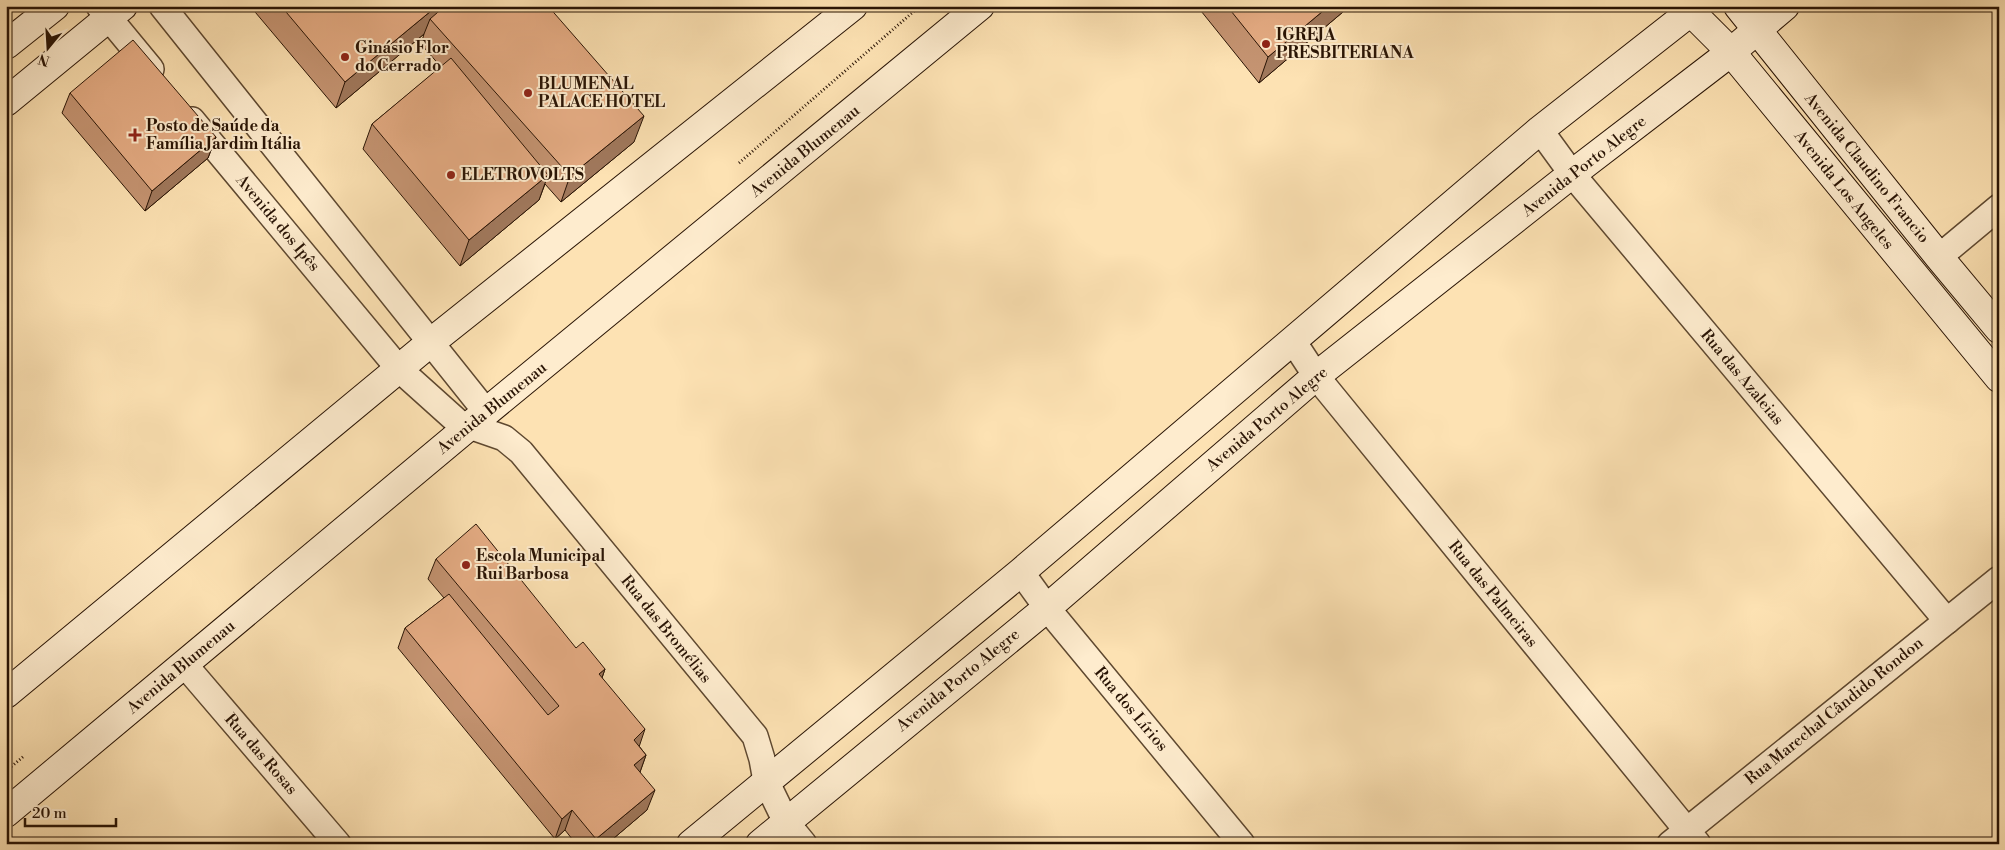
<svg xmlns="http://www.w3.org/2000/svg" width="2005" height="850" viewBox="0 0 2005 850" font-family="'Libre Bodoni',serif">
  <rect width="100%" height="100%" fill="#fde2b3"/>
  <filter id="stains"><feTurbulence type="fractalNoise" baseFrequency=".004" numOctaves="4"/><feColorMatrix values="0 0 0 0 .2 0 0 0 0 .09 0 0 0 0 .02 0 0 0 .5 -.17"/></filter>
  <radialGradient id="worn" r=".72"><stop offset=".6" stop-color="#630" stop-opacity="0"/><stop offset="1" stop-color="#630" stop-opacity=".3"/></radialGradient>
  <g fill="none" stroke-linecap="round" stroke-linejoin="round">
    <defs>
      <g id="street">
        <polyline points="99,6 151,69"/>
        <polyline points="162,6 487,413"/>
        <polyline points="192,120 399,369 458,422 504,438 521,452 755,736 762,759 766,781 786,822 804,844"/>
        <polyline points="1540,130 1572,174 1947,621"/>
        <polyline points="1939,257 1999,207"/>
        <polyline points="1293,341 1316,376 1698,844"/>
        <polyline points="1021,572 1047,608 1242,844"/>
        <polyline points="184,664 338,844"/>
        <polyline points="1670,844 1999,579"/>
      </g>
      <g id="secondary">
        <polyline points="1685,6 1731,52 1999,378"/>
        <polyline points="1738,6 1939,257 1999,329"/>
        <polyline points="6,45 55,6"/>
        <polyline points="6,102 123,6"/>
        <polyline points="6,694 430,343 853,6"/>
        <polyline points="6,813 468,427 980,6"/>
        <polyline points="691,844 1021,572 1540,130 1698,6"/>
        <polyline points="760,844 1047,608 1316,376 1572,174 1731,52 1785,6"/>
      </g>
    </defs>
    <use href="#street" stroke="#5e4830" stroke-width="28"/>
    <use href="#secondary" stroke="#291405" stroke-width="30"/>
    <g stroke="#291405" stroke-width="3" stroke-dasharray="1 2.5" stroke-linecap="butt">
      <polyline points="739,163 920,6"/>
      <polyline points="6,771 24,756"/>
    </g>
    <use href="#street" stroke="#feecce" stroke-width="25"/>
    <use href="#secondary" stroke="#feecce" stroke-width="28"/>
  </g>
  <g fill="#c59472" stroke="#291405">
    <polygon points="250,6 548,6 634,142 561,202 545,184 539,200 460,266 363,149 372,124 441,67 421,44 424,34 336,108"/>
    <polygon points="1197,6 1350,6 1259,83"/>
    <polygon points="70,93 216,137 208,158 145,211 62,113"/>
    <polygon points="436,559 576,648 605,669 602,678 639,746 646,755 640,772 647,810 607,844 576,844 565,830 555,839 398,648 405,628 444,598 428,579"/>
  </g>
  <g fill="#a0785c" stroke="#291405">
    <polygon points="437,6 458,6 430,19 424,34 336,108 345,82"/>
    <polygon points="1329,6 1350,6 1259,83 1268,57"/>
    <polygon points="644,116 634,142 561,202 570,176"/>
    <polygon points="216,137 208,158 145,211 152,191"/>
    <polygon points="548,175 539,200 460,266 469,240"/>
    <polygon points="605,669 598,689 599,674"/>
    <polygon points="645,729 638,750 634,740"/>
    <polygon points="646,755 639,775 634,765"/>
    <polygon points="655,790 647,810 607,844 595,844 596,839"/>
    <polygon points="572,810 565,830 555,839 562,819"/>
  </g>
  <g fill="#e5ac84" stroke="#291405">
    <polygon points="281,6 437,6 345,82"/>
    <polygon points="445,6 548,6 644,116 570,176 430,19"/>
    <polygon points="1227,6 1329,6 1268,57"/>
    <polygon points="133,40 216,137 152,191 70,93"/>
    <polygon points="451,58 548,175 469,240 372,124"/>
    <polygon points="476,524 576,648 583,642 605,669 599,674 645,729 634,740 646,755 634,765 655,790 596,839 572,810 562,819 405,628 449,594 548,715 559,706 436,559"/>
  </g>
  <g fill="#8f2418" stroke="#feecce" stroke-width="2">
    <circle cx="1266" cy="44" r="5"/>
    <circle cx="345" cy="57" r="5"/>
    <circle cx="528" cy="93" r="5"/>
    <path d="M132.5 127.5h5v5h5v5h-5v5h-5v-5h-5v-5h5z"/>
    <circle cx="451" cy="175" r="5"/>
    <circle cx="466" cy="565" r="5"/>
  </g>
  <g text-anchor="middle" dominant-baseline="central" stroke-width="4" stroke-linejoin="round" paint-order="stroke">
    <g font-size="16" font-weight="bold" fill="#291405" stroke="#feecce" text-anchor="start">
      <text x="1276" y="35">IGREJA<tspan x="1276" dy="18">PRESBITERIANA</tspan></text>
      <text x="355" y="48">Ginásio Flor<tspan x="355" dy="18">do Cerrado</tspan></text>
      <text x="538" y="84">BLUMENAL<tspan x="538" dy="18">PALACE HOTEL</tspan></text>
      <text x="146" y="126">Posto de Saúde da<tspan x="146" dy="18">Família Jardim Itália</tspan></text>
      <text x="461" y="175">ELETROVOLTS</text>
      <text x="476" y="556">Escola Municipal<tspan x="476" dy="18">Rui Barbosa</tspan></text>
    </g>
    <g font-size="16" fill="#291405" stroke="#feecce">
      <text transform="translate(805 151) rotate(-39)">Avenida Blumenau</text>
      <text transform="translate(1584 166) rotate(-38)">Avenida Porto Alegre</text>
      <text transform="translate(1867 168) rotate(51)">Avenida Claudino Francio</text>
      <text transform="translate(1844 190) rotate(51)">Avenida Los Angeles</text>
      <text transform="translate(278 223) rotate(50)">Avenida dos Ipês</text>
      <text transform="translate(1742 377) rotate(50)">Rua das Azaleias</text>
      <text transform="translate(492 408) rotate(-39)">Avenida Blumenau</text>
      <text transform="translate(1267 419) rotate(-40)">Avenida Porto Alegre</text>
      <text transform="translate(1493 594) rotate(51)">Rua das Palmeiras</text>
      <text transform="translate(666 629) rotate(51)">Rua das Bromélias</text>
      <text transform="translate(181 667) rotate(-40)">Avenida Blumenau</text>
      <text transform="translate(958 680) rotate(-39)">Avenida Porto Alegre</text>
      <text transform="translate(1131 709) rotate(50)">Rua dos Lírios</text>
      <text transform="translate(1834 711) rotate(-39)">Rua Marechal Cândido Rondon</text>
      <text transform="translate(261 754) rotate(49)">Rua das Rosas</text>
    </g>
  </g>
  <rect width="2005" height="850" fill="none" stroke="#fde2b3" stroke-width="25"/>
  <rect x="8" y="8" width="1990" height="835" fill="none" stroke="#291405" stroke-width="2.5"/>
  <rect x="12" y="12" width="1980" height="825" fill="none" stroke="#291405"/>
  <g transform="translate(48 48) rotate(198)" stroke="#feecce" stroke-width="4" paint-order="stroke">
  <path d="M0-4L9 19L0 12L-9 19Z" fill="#291405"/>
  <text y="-8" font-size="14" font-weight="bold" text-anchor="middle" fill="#291405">N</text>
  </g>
  <path d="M25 818v8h91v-8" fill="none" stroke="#291405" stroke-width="2.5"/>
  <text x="32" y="818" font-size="15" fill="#291405" stroke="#feecce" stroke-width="4" paint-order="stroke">20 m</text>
  <rect width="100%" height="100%" filter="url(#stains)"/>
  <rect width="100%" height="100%" fill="url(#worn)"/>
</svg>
